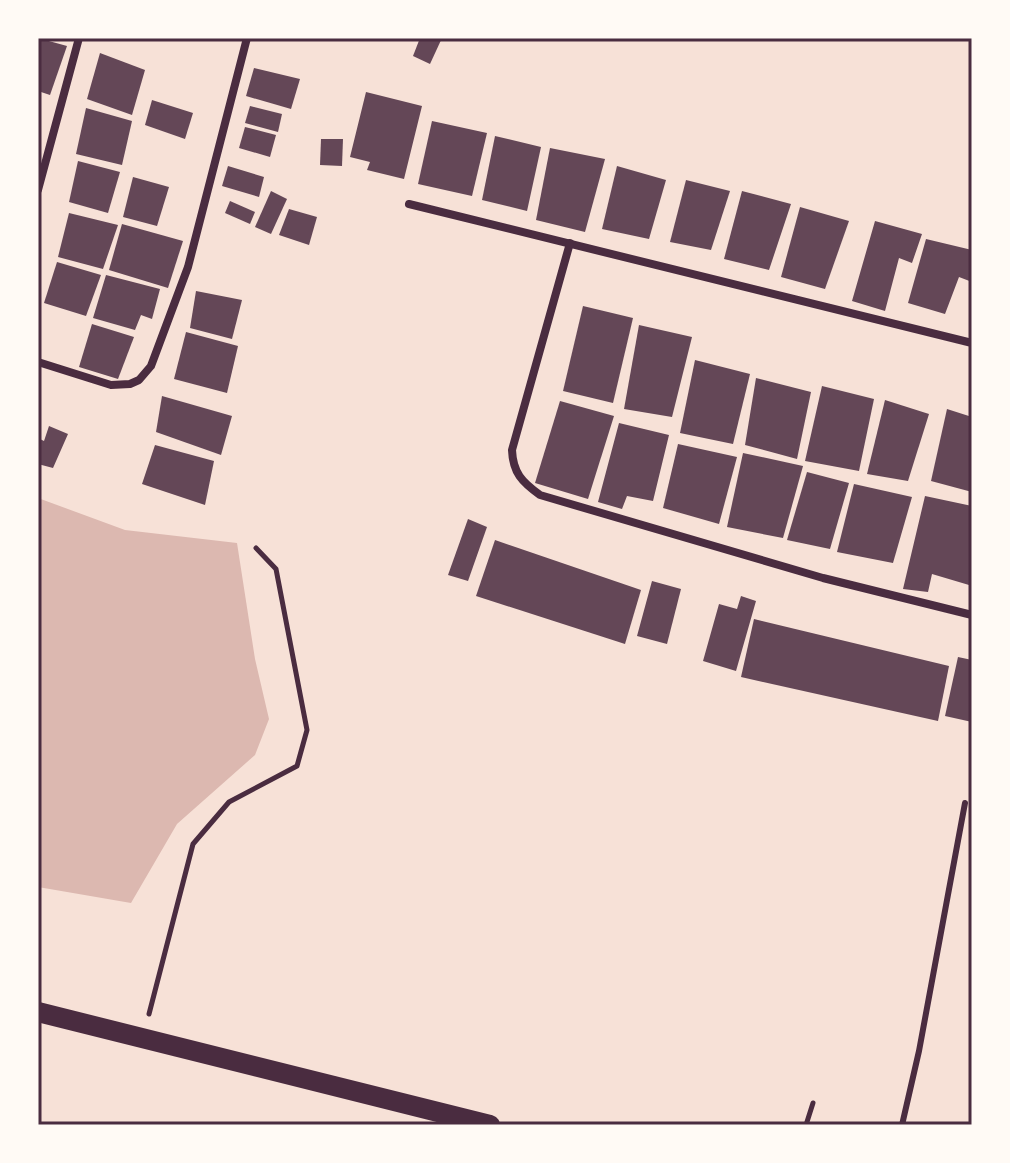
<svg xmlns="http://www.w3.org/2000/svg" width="1010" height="1163" viewBox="0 0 1010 1163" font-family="'Libre Baskerville',serif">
  <rect width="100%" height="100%" fill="#f7e1d7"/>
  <polygon fill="#dcb8b0" points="38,498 125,530 237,543 255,659 269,719 255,755 177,824 131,903 38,887"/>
  <g fill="#644757">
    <polygon points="38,38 67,46 50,95 38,91"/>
    <polygon points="420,38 442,38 430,64 413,56"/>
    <polygon points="100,53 145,70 132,115 87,99"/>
    <polygon points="254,68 300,79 291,109 246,96"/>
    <polygon points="366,92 422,106 404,179 367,170 370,162 350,157"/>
    <polygon points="152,100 193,113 185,139 145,125"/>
    <polygon points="250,106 282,114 278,132 245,123"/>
    <polygon points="86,108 132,121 122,165 76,154"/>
    <polygon points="432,121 487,133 472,196 418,184"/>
    <polygon points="245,127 276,135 270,157 239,148"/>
    <polygon points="495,136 541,147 527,211 482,200"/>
    <polygon points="321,139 343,139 342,166 320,165"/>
    <polygon points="550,148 605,159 585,232 536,220"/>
    <polygon points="78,161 120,172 108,213 69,202"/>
    <polygon points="228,166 264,177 259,197 222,186"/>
    <polygon points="617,166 666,180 649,239 602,229"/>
    <polygon points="133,177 169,187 157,226 123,217"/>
    <polygon points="686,180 730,191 711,250 670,242"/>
    <polygon points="271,191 287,199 271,234 255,227"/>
    <polygon points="742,191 791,204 769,270 724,259"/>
    <polygon points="230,201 255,212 250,224 225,213"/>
    <polygon points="800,207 849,221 825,289 781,277"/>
    <polygon points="289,209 317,217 309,245 279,235"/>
    <polygon points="69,213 118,225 103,269 58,257"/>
    <polygon points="875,221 922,234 912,263 899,258 885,311 852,301"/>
    <polygon points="122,224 183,241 168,288 109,270"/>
    <polygon points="926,239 972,250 972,282 959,277 945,314 908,303"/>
    <polygon points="57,262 101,275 86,316 44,303"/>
    <polygon points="106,275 160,289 152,319 141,315 135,330 93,318"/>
    <polygon points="196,291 242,300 232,339 190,328"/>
    <polygon points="583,306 633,318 613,403 563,391"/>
    <polygon points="92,324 134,337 118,379 79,367"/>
    <polygon points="639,325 692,337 672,417 624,409"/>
    <polygon points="186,332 238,346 227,393 174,379"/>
    <polygon points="695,360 750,374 733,444 680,433"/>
    <polygon points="756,378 811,392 797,459 745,445"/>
    <polygon points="822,386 874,399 859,471 805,461"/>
    <polygon points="162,396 232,416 221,455 156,432"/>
    <polygon points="885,400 929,414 908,481 867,474"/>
    <polygon points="560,401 614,416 588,499 535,483"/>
    <polygon points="947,409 972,417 972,492 931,481"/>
    <polygon points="619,423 669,435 653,501 627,496 622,509 598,502"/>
    <polygon points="49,426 68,434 53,468 38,464 38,438 44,441"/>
    <polygon points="678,444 737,457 719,524 663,508"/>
    <polygon points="155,445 214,461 205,505 142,484"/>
    <polygon points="743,453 803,466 783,538 727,527"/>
    <polygon points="807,472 849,483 830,549 787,540"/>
    <polygon points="854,484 912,497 893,563 837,552"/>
    <polygon points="925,496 972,506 972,574 969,585 932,574 928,592 903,589"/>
    <polygon points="468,519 487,527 468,581 448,575"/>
    <polygon points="495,540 641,590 625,644 476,596"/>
    <polygon points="652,581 681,589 667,644 637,636"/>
    <polygon points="741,596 756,601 736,671 703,661 719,604 737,609"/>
    <polygon points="754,619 949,666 938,721 741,677"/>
    <polygon points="958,657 972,660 972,722 945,716"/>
  </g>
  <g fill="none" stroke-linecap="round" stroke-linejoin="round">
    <g stroke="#4a2c40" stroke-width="5">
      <polyline points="149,1014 193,844 229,802 297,766 307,730 276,569 256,548"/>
      <polyline points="806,1125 813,1103"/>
    </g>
    <polyline stroke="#4a2c40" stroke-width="6" points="902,1125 919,1051 965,803"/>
    <g stroke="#4a2c40" stroke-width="8">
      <polyline points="38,190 79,38"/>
      <polyline points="409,204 972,343"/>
      <path d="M570,243L512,450C513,473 522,482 540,495L823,578L972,615"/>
      <polyline points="38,362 111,385 130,384 139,380 151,366 188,267 247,38"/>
    </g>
    <polyline stroke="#4a2c40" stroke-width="20" points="38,1012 490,1125"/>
  </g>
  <rect width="1010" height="1163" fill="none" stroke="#fffaf5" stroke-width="80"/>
  <rect x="40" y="40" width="930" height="1083" fill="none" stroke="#4a2c40" stroke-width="3"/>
</svg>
